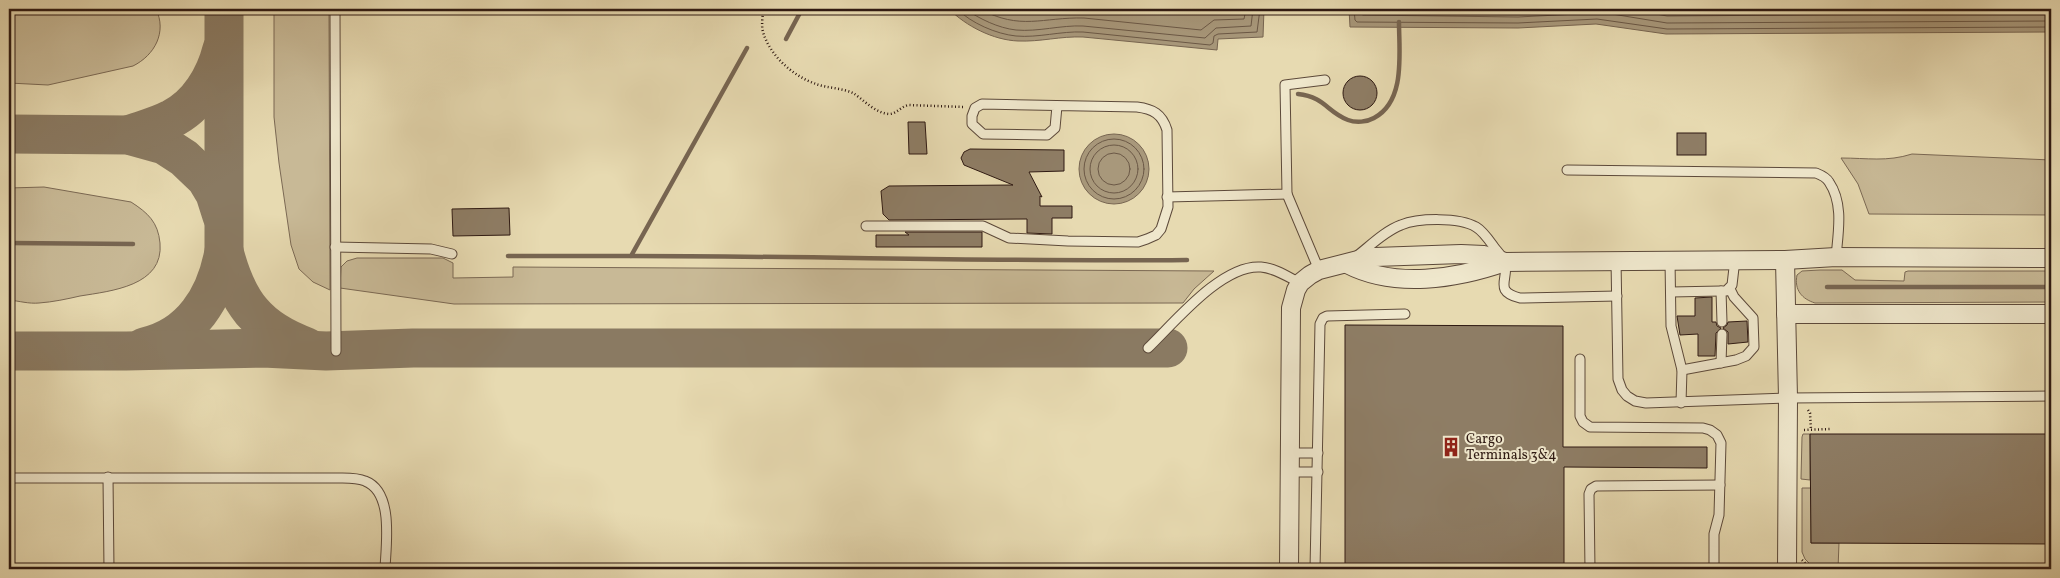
<svg xmlns="http://www.w3.org/2000/svg" width="2060" height="578" viewBox="0 0 2060 578" font-family="Vollkorn,serif">
  <rect width="100%" height="100%" fill="#e7dab1"/>
  <filter id="stains"><feTurbulence type="fractalNoise" baseFrequency=".004" numOctaves="4"/><feColorMatrix values="0 0 0 0 .2 0 0 0 0 .09 0 0 0 0 .02 0 0 0 .5 -.17"/></filter>
  <radialGradient id="worn" r=".72"><stop offset=".6" stop-color="#630" stop-opacity="0"/><stop offset="1" stop-color="#630" stop-opacity=".3"/></radialGradient>
  <g fill="#c8b996" stroke="#7b6954">
    <path d="M9,9H156C167,32 155,55 133,66L48,85L9,83Z"/>
    <polygon points="274,9 329,9 330,290 313,282 299,269 291,245 279,163 274,117"/>
    <path d="M1912,154L2051,160V215L1869,214L1858,184L1841,158C1867,158 1887,162 1912,154Z"/>
    <path d="M44,187L131,202C148,213 158,222 160,243C164,286 111,291 80,296C67,299 53,302 39,303C29,304 19,301 9,300V188Z"/>
    <polygon points="357,258 443,258 453,263 453,278 513,277 513,267 1214,271 1194,289 1183,303 454,304 340,288 341,267 347,261"/>
    <path d="M1820,270H1842L1855,280L1904,281L1905,272L1908,271H2051V302L1815,303C1802,299 1794,290 1797,275L1802,271Z"/>
    <polygon points="1803,434 1810,434 1810,480 1801,479 1802,437"/>
    <polygon points="1802,488 1811,488 1811,543 1839,543 1838,569 1815,569 1805,559 1802,552"/>
  </g>
  <g fill="#a8987b" stroke="#776551">
    <path d="M949,9H1264L1263,37L1218,39L1217,50L1083,37C1061,36 1040,42 1018,41C993,40 966,26 949,9Z"/>
    <polygon points="1349,9 2051,9 2051,32 1666,34 1596,24 1518,28 1350,27"/>
    <circle cx="1114" cy="169" r="35"/>
  </g>
  <g fill="none" stroke-linecap="round" stroke-linejoin="round">
    <g stroke="#6b5846" stroke-width="1">
      <path d="M957,9C971,23 996,34 1016,36C1038,38 1061,31 1083,32L1210,45L1213,43L1214,36L1218,34L1257,32L1260,9"/>
      <path d="M965,9C980,19 998,28 1016,30C1038,32 1061,25 1083,26L1205,38L1216,28L1251,26L1253,9"/>
      <path d="M980,9C1021,31 1042,17 1084,18L1201,30L1214,20L1244,19L1246,9"/>
      <polyline points="1354,9 1355,20 1357,22 1518,23 1597,19 1667,29 2051,27"/>
      <polyline points="1361,9 1361,14 1363,15 1518,17 1597,13 1612,14 1667,23 2051,21"/>
      <polyline points="1473,9 1547,9"/>
      <polyline points="1629,9 1667,16 2051,13"/>
      <circle cx="1114" cy="169" r="30"/>
      <circle cx="1114" cy="169" r="24"/>
      <circle cx="1114" cy="169" r="16"/>
    </g>
    <g stroke="#776551" stroke-width="4.5">
      <polyline points="786,39 802,9"/>
      <path d="M1298,94C1325,97 1327,112 1348,120C1356,123 1367,122 1374,118C1406,101 1399,53 1399,22"/>
      <polyline points="9,243 133,244"/>
      <polyline points="508,256 631,256 747,48"/>
      <path d="M631,256C816,256 1002,262 1187,260"/>
      <polyline points="1827,287 2051,287"/>
    </g>
    <g stroke="#8a7a62" stroke-width="39">
      <polyline points="9,134 128,135 164,145 184,158 206,179 215,194 222,216"/>
      <path d="M128,135C142,130 158,126 171,119C198,106 215,77 222,49"/>
      <path d="M224,251C237,302 257,329 307,347"/>
      <path d="M144,347C191,337 216,297 224,251V9"/>
      <polyline points="9,351 126,351 263,348 326,351 413,348 1168,348"/>
    </g>
  </g>
  <g fill="#8e7d65" stroke="#2e1912">
    <circle cx="1360" cy="93" r="17"/>
    <polygon points="908,122 925,122 927,154 909,154"/>
    <rect x="1677" y="133" width="29" height="22"/>
    <polygon points="970,149 1064,150 1064,171 1029,172 1042,197 1040,196 1040,206 1072,206 1072,218 1052,218 1052,234 1027,233 1027,219 889,220 883,214 881,191 889,186 1013,185 964,165 961,158 964,152"/>
    <polygon points="509,208 510,235 453,236 452,209"/>
    <polygon points="905,232 982,232 982,247 876,247 876,235 909,235"/>
    <polygon points="1712,297 1712,322 1716,322 1717,326 1721,328 1716,333 1715,356 1698,356 1698,334 1680,335 1677,316 1695,316 1695,298"/>
    <polygon points="1747,321 1748,342 1728,344 1728,332 1723,328 1727,325 1728,322"/>
    <polygon points="1345,325 1563,326 1563,447 1707,447 1707,468 1564,467 1564,569 1345,569"/>
    <polygon points="1810,434 2051,434 2051,544 1811,543"/>
  </g>
  <g fill="none" stroke-linecap="round" stroke-linejoin="round">
    <defs>
      <g id="service">
        <polyline points="335,9 336,351"/>
        <path d="M1567,170L1816,173C1821,175 1827,178 1829,182C1844,204 1838,233 1836,257"/>
        <polyline points="1287,194 1319,270"/>
        <polyline points="1167,197 1287,194 1285,85 1325,80"/>
        <path d="M866,226H983L1009,238L1068,241L1138,242L1147,239L1156,235L1161,229L1168,207L1167,130C1162,114 1153,109 1137,107L982,104L975,108L972,116V124L983,134L1047,135L1055,128L1057,106"/>
        <polyline points="335,247 431,249 452,254"/>
        <path d="M1357,256C1371,245 1385,231 1401,225C1418,218 1459,217 1476,227C1483,231 1489,240 1494,247C1497,251 1503,257 1505,262C1509,280 1493,291 1520,298L1617,296"/>
        <polyline points="1616,260 1618,379 1622,390 1627,396 1635,401 1646,403 1788,398 2051,396"/>
        <polyline points="1670,260 1671,326 1682,370 1681,403"/>
        <polyline points="1671,292 1721,291"/>
        <polyline points="1722,322 1721,291 1726,291 1732,285 1735,259"/>
        <path d="M1148,348C1175,322 1222,264 1261,267C1275,268 1288,277 1300,283"/>
        <polyline points="1580,359 1580,416 1583,422 1590,427 1703,428 1710,430 1717,435 1721,443 1719,515 1714,534 1714,569"/>
        <polyline points="1721,363 1722,334"/>
        <polyline points="1682,370 1736,360 1746,356 1754,347 1753,318 1734,297 1730,289"/>
        <polyline points="1289,453 1318,453"/>
        <polyline points="1290,472 1318,472"/>
        <polyline points="108,477 109,569"/>
        <path d="M9,478H335C344,478 356,477 365,481C394,492 386,544 385,569"/>
        <polyline points="1315,569 1320,324 1323,318 1327,316 1405,314"/>
        <polyline points="1590,569 1589,494 1591,489 1596,486 1720,485"/>
      </g>
      <g id="minor">
        <polyline points="1785,260 1788,398 1787,569"/>
        <path d="M1347,264C1395,289 1456,279 1505,262"/>
        <polyline points="1786,314 2051,314"/>
        <polyline points="1289,569 1291,308 1296,290 1300,283 1310,275 1319,270 1362,259 1375,257 1461,254 1484,255 1505,262 1785,260 1836,257 2051,258"/>
      </g>
    </defs>
    <use href="#service" stroke="#5c493a" stroke-width="11"/>
    <use href="#minor" stroke="#5c493a" stroke-width="20"/>
    <g stroke="#2e1912" stroke-width="2.5" stroke-dasharray="1 2.5" stroke-linecap="butt">
      <path d="M763,9C763,16 761,25 763,32C770,56 793,76 816,84C827,88 842,88 853,93C864,100 875,113 889,114C897,114 901,106 909,105L964,107"/>
      <polyline points="1808,410 1810,413 1811,430"/>
      <polyline points="1804,430 1830,429"/>
      <polyline points="1802,560 1811,569"/>
    </g>
    <use href="#service" stroke="#efe7cc" stroke-width="9"/>
    <use href="#minor" stroke="#efe7cc" stroke-width="18"/>
  </g>
  <defs>
    <symbol id="building-bare" viewBox="-9 -9 18 18"><path d="M-4-6H4V6H1V3H-1V6H-4ZM-2.5-4.3h1.7v1.8h-1.7ZM.8-4.3h1.7v1.8H.8ZM-2.5-1h1.7V.8h-1.7ZM.8-1h1.7V.8H.8Z" fill="#8f2418" stroke="#efe7cc" stroke-width="2.5" paint-order="stroke"/></symbol>
  </defs>
  <g fill-rule="evenodd">
    <use href="#building-bare" x="1437" y="433" width="28" height="28"/>
  </g>
  <g text-anchor="middle" dominant-baseline="central" stroke-width="4" stroke-linejoin="round" paint-order="stroke">
    <g font-size="14" fill="#2e1912" stroke="#efe7cc" text-anchor="start">
      <text x="1466" y="439">Cargo<tspan x="1466" dy="16">Terminals 3&amp;4</tspan></text>
    </g>
  </g>
  <rect width="2060" height="578" fill="none" stroke="#e7dab1" stroke-width="30"/>
  <rect x="10" y="10" width="2040" height="558" fill="none" stroke="#2e1912" stroke-width="2.5"/>
  <rect x="15" y="15" width="2030" height="548" fill="none" stroke="#2e1912"/>
  <rect width="100%" height="100%" filter="url(#stains)"/>
  <rect width="100%" height="100%" fill="url(#worn)"/>
</svg>
